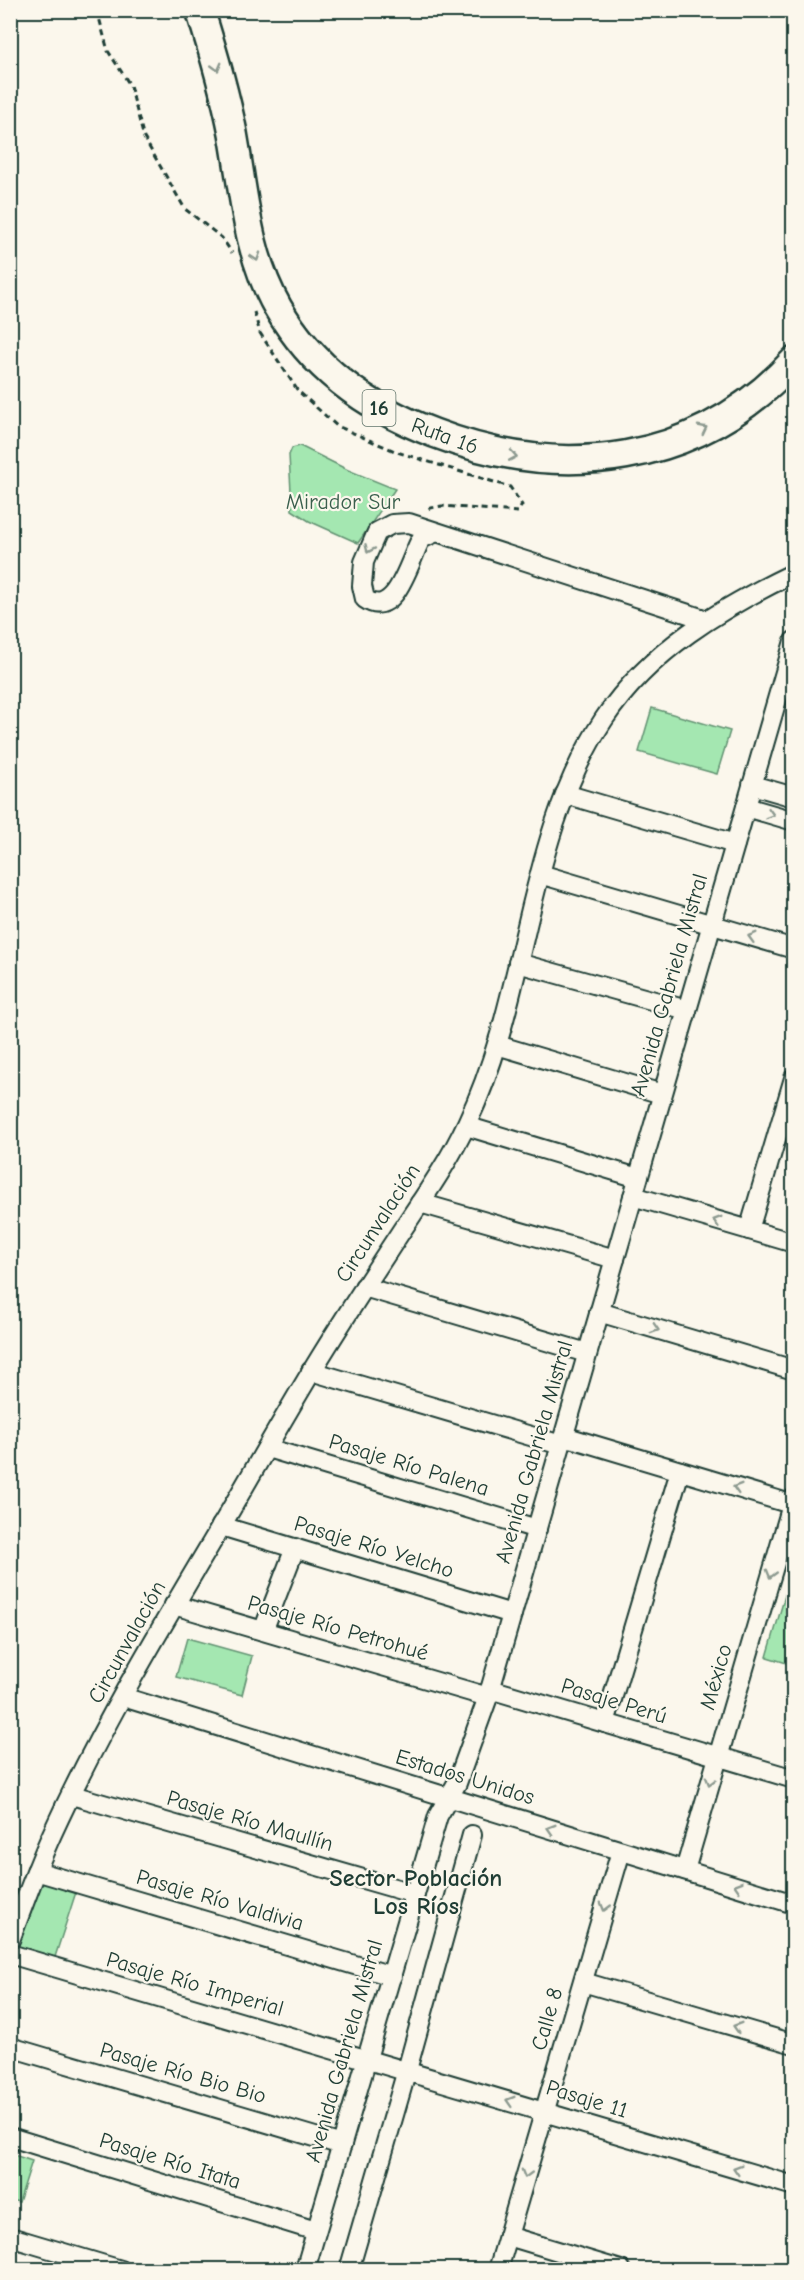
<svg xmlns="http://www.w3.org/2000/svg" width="804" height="2280" viewBox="0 0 804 2280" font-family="'Comic Neue',sans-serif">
  <rect width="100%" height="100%" fill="#fbf7ec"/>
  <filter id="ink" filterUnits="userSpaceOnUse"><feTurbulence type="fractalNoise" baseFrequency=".0167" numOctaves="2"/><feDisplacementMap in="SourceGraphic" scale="12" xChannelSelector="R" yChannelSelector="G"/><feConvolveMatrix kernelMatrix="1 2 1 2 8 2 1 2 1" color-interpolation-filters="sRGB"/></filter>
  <g filter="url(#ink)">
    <g fill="#a4e7b1" stroke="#629272" stroke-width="1.5">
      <polygon points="300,446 348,470 395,489 358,543 309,521 292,510 289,455 292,448"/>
      <polygon points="652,708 730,731 717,774 639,752"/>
      <polygon points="793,1568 793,1665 767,1657"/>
      <polygon points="187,1638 252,1656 242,1695 176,1677"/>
      <polygon points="37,1880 76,1892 54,1960 15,1947"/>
      <polygon points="11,2154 32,2161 19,2202 11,2200"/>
    </g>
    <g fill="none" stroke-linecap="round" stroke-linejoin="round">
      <defs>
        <g id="minor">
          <path d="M434,533L421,539C410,558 396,621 365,599L362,586L364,562L377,532L392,524L409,523L707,620"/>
          <polyline points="752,785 794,797"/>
          <polyline points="565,794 735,844"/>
          <polyline points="746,807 794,821"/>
          <polyline points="540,874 794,949"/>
          <polyline points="518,963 687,1010"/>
          <polyline points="497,1045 662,1094"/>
          <polyline points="466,1126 638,1178"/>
          <polyline points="633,1196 794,1243"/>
          <polyline points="420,1203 615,1259"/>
          <polyline points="749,1230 794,1078"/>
          <polyline points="364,1287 587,1353"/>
          <polyline points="599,1312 794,1370"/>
          <polyline points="311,1371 561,1445"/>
          <polyline points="564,1436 794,1505"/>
          <polyline points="267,1448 537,1529"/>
          <polyline points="221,1526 512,1614"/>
          <polyline points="174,1605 488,1697"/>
          <polyline points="263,1631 295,1548"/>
          <polyline points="490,1689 794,1779"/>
          <polyline points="123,1697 794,1904"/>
          <polyline points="605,1723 680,1471"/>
          <polyline points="72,1795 415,1894"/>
          <polyline points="685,1870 794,1498"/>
          <polyline points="36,1871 392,1976"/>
          <path d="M10,1940C24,1904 36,1869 52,1834C100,1729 160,1629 219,1530C253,1472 286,1413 321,1356C347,1314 373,1274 400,1233C424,1197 449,1162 467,1123C529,994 524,840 604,719C650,650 721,608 794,573"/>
          <polyline points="10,1954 794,2186"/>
          <polyline points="583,1982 794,2044"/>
          <polyline points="10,2047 342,2145"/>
          <polyline points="10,2137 316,2231"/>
          <polyline points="508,2236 621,2270"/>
          <polyline points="10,2237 121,2270"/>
          <polyline points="305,2270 438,1816 457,1783 488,1697 794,641"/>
          <polyline points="349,2270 407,2070 472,1835"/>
          <polyline points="498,2270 621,1851"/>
        </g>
        <path id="highway" d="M200,10C213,51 225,92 233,133C244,194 247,254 278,308C313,369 370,409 434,433C562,482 697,466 794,361"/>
      </defs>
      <use href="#minor" stroke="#1f3d34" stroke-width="22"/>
      <use href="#highway" stroke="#1f3d34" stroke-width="32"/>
      <g stroke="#1f3d34" stroke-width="3" stroke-dasharray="6 4.5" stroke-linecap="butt">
        <polyline points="97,10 108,51 130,85 144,138 185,209 222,238 232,253"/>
        <polyline points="254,312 260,333 298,391 337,426 397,452 510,487 522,505 518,512 442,506 425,509"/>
      </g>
      <use href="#minor" stroke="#fbf7ec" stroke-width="18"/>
      <use href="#highway" stroke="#fbf7ec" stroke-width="27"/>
    </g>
    <defs><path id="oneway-chevron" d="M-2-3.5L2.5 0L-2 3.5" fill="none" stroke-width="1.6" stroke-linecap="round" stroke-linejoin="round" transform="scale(1.5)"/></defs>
    <g stroke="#8d9a90">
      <use href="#oneway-chevron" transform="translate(217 67) rotate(75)"/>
      <use href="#oneway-chevron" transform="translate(256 257) rotate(72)"/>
      <use href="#oneway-chevron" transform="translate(703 429) rotate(-27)"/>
      <use href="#oneway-chevron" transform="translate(513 456) rotate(10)"/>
      <use href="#oneway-chevron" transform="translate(369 549) rotate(114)"/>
      <use href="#oneway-chevron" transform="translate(770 814) rotate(16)"/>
      <use href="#oneway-chevron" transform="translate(752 937) rotate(-164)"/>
      <use href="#oneway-chevron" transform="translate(717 1221) rotate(-164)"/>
      <use href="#oneway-chevron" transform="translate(655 1329) rotate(17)"/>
      <use href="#oneway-chevron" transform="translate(737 1488) rotate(-163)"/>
      <use href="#oneway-chevron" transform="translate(771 1574) rotate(106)"/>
      <use href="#oneway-chevron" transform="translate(710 1781) rotate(106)"/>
      <use href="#oneway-chevron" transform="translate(551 1829) rotate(-163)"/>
      <use href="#oneway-chevron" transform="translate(738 1886) rotate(-163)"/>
      <use href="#oneway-chevron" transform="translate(605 1907) rotate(106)"/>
      <use href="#oneway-chevron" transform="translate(737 2027) rotate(-163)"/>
      <use href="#oneway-chevron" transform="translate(510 2101) rotate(-163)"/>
      <use href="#oneway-chevron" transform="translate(737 2169) rotate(-163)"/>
      <use href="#oneway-chevron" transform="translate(526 2174) rotate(106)"/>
    </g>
  </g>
  <g text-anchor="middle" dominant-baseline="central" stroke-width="4.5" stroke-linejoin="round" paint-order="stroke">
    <rect fill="#fbf7ec" stroke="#61756b" stroke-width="1.5" x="362.5" y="390" width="33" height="36" rx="4.5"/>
    <g font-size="21" font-weight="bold" fill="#1f3d34">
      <text x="379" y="408">16</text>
    </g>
    <g font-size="22" fill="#1f3d34" stroke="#fbf7ec">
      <text transform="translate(445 436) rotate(20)">Ruta 16</text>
      <text transform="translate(669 985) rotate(-74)">Avenida Gabriela Mistral</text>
      <text transform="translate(378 1223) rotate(-57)">Circunvalación</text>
      <text transform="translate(534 1452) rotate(-74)">Avenida Gabriela Mistral</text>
      <text transform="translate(409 1465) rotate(17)">Pasaje Río Palena</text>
      <text transform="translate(374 1547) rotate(17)">Pasaje Río Yelcho</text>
      <text transform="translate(338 1628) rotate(16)">Pasaje Río Petrohué</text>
      <text transform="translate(127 1642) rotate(-61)">Circunvalación</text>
      <text transform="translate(716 1677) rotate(-74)">México</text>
      <text transform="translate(614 1701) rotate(17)">Pasaje Perú</text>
      <text transform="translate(465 1777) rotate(17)">Estados Unidos</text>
      <text transform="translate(250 1821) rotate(16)">Pasaje Río Maullín</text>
      <text transform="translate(220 1900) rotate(16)">Pasaje Río Valdivia</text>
      <text transform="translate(195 1984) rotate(16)">Pasaje Río Imperial</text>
      <text transform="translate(547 2019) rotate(-74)">Calle 8</text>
      <text transform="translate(344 2051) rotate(-74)">Avenida Gabriela Mistral</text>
      <text transform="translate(183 2073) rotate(16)">Pasaje Río Bio Bio</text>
      <text transform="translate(587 2099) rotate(17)">Pasaje 11</text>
      <text transform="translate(170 2161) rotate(17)">Pasaje Río Itata</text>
    </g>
    <g font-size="22" fill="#3a5f4d" stroke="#fbf7ec">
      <text x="343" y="502">Mirador Sur</text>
    </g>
    <g font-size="24" font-weight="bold" fill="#1f3d34" stroke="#fbf7ec">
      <text x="416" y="1878">Sector Población<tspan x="416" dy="28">Los Ríos</tspan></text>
    </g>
  </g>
  <rect width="804" height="2280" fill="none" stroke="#fbf7ec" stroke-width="36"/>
  <rect x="18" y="18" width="768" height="2244" fill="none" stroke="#1f3d34" stroke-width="2" filter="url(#ink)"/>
</svg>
